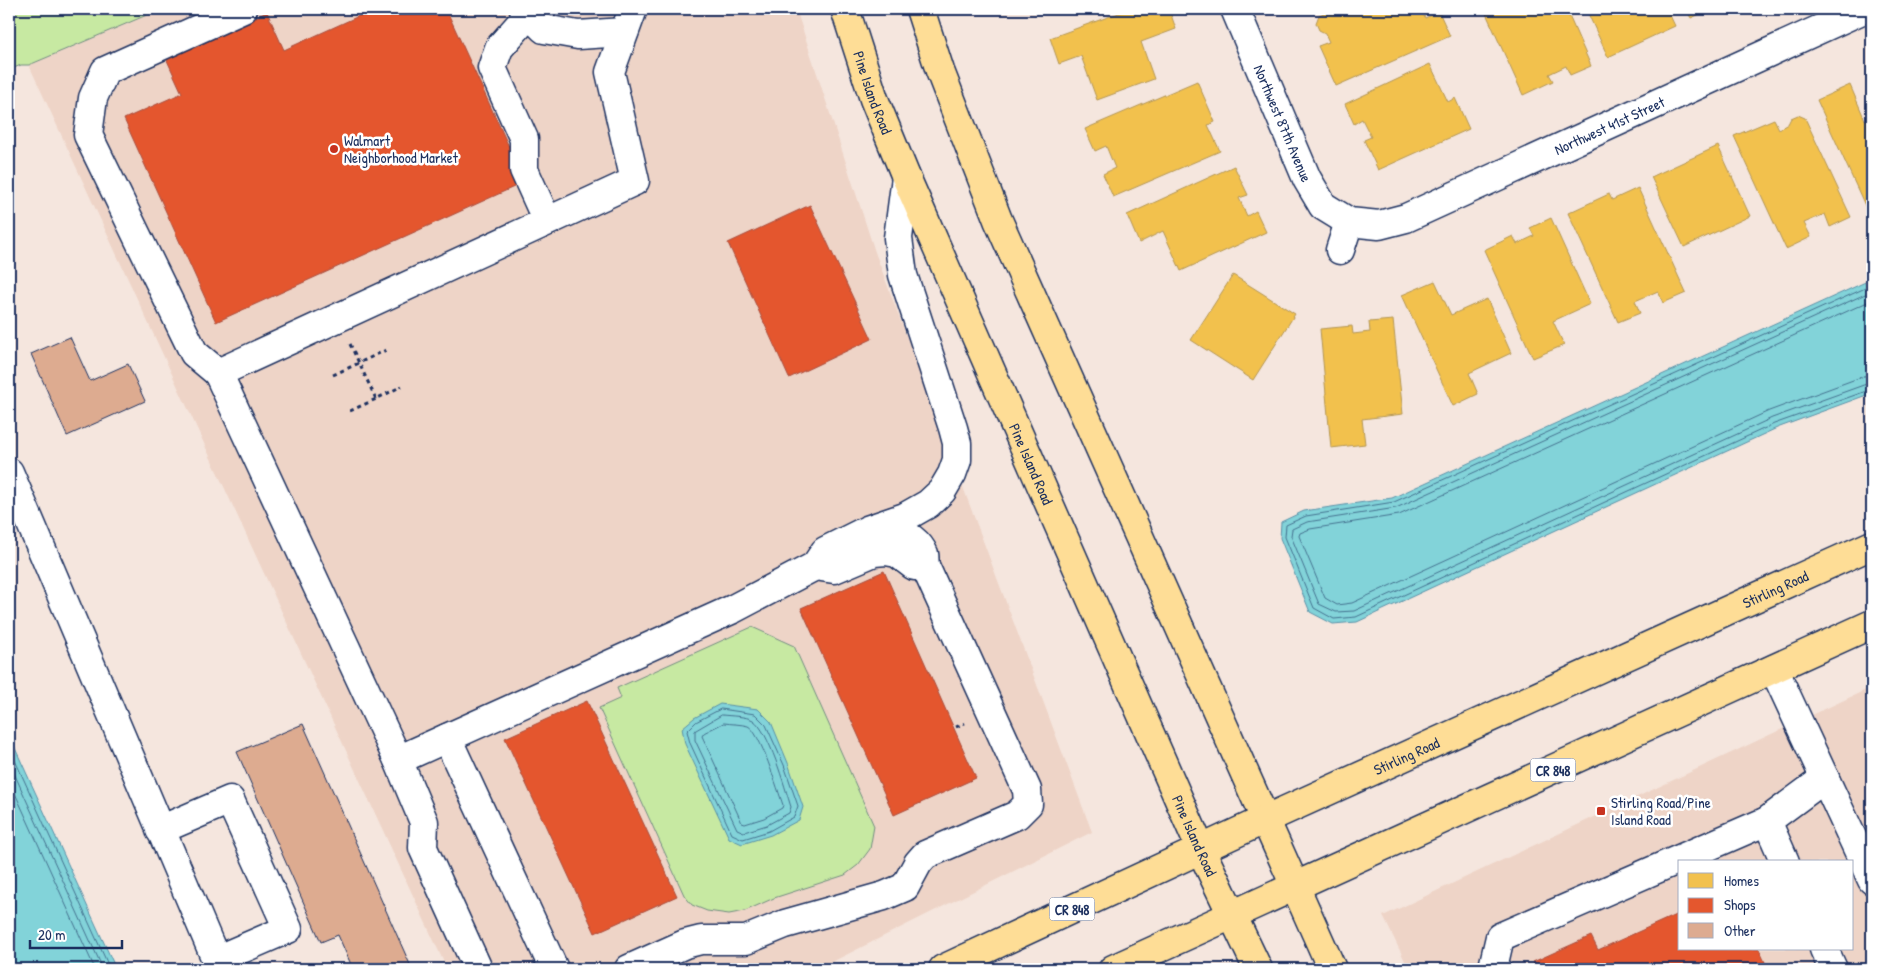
<svg xmlns="http://www.w3.org/2000/svg" width="1881" height="978" viewBox="0 0 1881 978" font-family="'Patrick Hand',sans-serif">
  <rect width="100%" height="100%" fill="#f5e6de"/>
  <filter id="ink" filterUnits="userSpaceOnUse"><feTurbulence type="fractalNoise" baseFrequency=".02" numOctaves="2"/><feDisplacementMap in="SourceGraphic" scale="10" xChannelSelector="R" yChannelSelector="G"/><feConvolveMatrix kernelMatrix="1 2 1 2 8 2 1 2 1" color-interpolation-filters="sRGB"/></filter>
  <g filter="url(#ink)">
    <g fill="#eed4c7" fill-rule="evenodd">
      <polygon points="161,9 796,9 875,252 1092,832 818,969 447,969 29,65"/>
      <path d="M1872,687V969H1409L1383,916ZM1680,862H1852V949H1680Z"/>
    </g>
    <g fill="#c7e9a2" stroke="#718c80">
      <polygon points="9,9 161,9 29,65 21,65 9,70"/>
      <polygon points="752,627 794,646 874,826 870,849 858,865 845,875 774,898 745,911 729,914 707,911 692,905 684,895 599,708 621,698 617,688"/>
    </g>
    <g fill="#82d3d9" stroke="#5991a8">
      <polygon points="1872,279 1872,393 1777,428 1357,622 1333,624 1310,612 1280,538 1281,522 1304,511 1392,498"/>
      <polygon points="720,704 758,709 771,722 788,763 803,807 799,820 771,835 742,844 729,838 685,744 682,728 694,718"/>
      <polygon points="9,735 116,969 9,969"/>
    </g>
    <g fill="#f2c14e" stroke="#b29553">
      <polygon points="1130,9 1169,9 1176,29 1141,42 1154,79 1097,100 1081,56 1059,64 1050,38"/>
      <polygon points="1334,9 1421,9 1425,18 1439,12 1450,36 1336,86 1318,46 1329,42 1325,33 1319,30 1316,23 1319,15"/>
      <polygon points="1484,9 1566,9 1591,66 1570,75 1566,66 1549,74 1553,81 1523,95"/>
      <polygon points="1586,9 1667,9 1675,26 1608,57"/>
      <polygon points="1686,9 1712,9 1691,18"/>
      <polygon points="1430,64 1448,102 1455,98 1469,129 1378,170 1364,140 1371,137 1362,119 1354,124 1345,104"/>
      <polygon points="1197,81 1215,122 1208,125 1220,151 1113,197 1103,174 1115,168 1106,146 1095,151 1085,129"/>
      <polygon points="1850,85 1865,120 1872,117 1872,208 1867,210 1817,100"/>
      <polygon points="1798,115 1805,118 1851,217 1830,227 1825,214 1804,223 1811,237 1786,249 1734,136 1774,119 1779,129 1788,124 1791,118"/>
      <polygon points="1718,146 1750,216 1684,247 1651,177"/>
      <polygon points="1234,166 1248,195 1239,198 1247,216 1256,211 1266,232 1181,271 1163,231 1139,243 1127,215"/>
      <polygon points="1638,188 1686,293 1663,303 1658,291 1635,301 1640,313 1618,322 1568,213 1609,194 1612,200"/>
      <polygon points="1551,218 1590,304 1553,321 1564,345 1533,358 1484,250 1513,236 1517,244 1534,236 1530,228"/>
      <polygon points="1233,275 1295,314 1253,380 1191,340"/>
      <polygon points="1435,281 1451,315 1487,299 1511,353 1469,373 1478,394 1453,406 1402,295"/>
      <polygon points="1393,320 1403,414 1362,419 1365,444 1331,448 1320,329 1352,326 1353,334 1370,332 1369,322"/>
    </g>
    <g fill="#e4572e" stroke="#a84b3c">
      <polygon points="374,9 446,9 525,182 216,322 124,119 182,93 166,58 267,12 284,50"/>
      <polygon points="810,205 872,339 789,378 728,243"/>
      <polygon points="884,571 976,778 894,815 801,608"/>
      <polygon points="587,701 677,896 595,933 505,738"/>
      <polygon points="1680,913 1680,949 1759,949 1768,969 1536,969 1533,962 1591,936 1598,950"/>
    </g>
    <g fill="none" stroke-linecap="round" stroke-linejoin="round">
      <g stroke="#44718f" stroke-width="1">
        <polyline points="1872,285 1394,502 1306,516 1286,525 1285,537 1314,608 1334,619 1356,617 1774,424 1872,389"/>
        <polyline points="1872,291 1396,508 1307,522 1292,529 1291,536 1319,604 1336,612 1354,611 1772,418 1872,382"/>
        <polyline points="1872,300 1399,515 1310,529 1300,533 1299,536 1325,598 1337,605 1352,603 1769,411 1864,376 1872,375"/>
        <polygon points="721,709 755,714 766,725 784,765 798,806 794,817 769,831 743,839 732,834 690,743 687,731 696,722"/>
        <path d="M722,715C730,716 746,716 753,720C769,730 785,788 791,807L789,813L767,825L744,832L737,829L695,740V731Z"/>
        <path d="M724,723C731,724 741,724 748,726C760,731 778,791 783,805L782,808L764,818L745,824L742,823L702,736L704,733Z"/>
        <polyline points="9,747 110,969"/>
        <polyline points="9,762 103,969"/>
        <polyline points="9,780 95,969"/>
      </g>
    </g>
    <g fill="#ddab90" stroke="#1b2f5e">
      <polygon points="70,337 90,381 128,364 145,401 67,436 31,354"/>
      <polygon points="303,724 412,969 353,969 338,935 321,942 237,752"/>
    </g>
    <g fill="none" stroke-linecap="round" stroke-linejoin="round">
      <defs>
        <g id="minor">
          <polyline points="524,9 544,29 578,35 624,32"/>
          <path id="s1" d="M1235,9L1307,179L1323,206L1349,222L1379,225L1406,218L1864,9"/>
          <polyline points="529,14 499,48 492,68 524,139 524,170 547,221"/>
          <polyline points="1340,250 1349,222"/>
          <polyline points="218,373 194,353 88,135 93,98 105,71 243,9"/>
          <polyline points="9,472 220,969"/>
          <polyline points="815,566 834,569 874,552 886,551 897,553 914,566 925,566"/>
          <polyline points="1774,669 1872,880"/>
          <polyline points="447,738 554,969"/>
          <polyline points="398,760 733,609 815,566 825,551 867,530 905,517 928,504 942,491 952,474 957,460 957,443 953,428 903,275 898,238 906,177"/>
          <polyline points="1767,821 1785,862"/>
          <polyline points="160,830 230,800 288,929 216,960"/>
          <polyline points="1824,949 1833,969"/>
          <polyline points="478,969 423,848 424,822 398,760 218,373 635,181 610,72 633,9"/>
          <path d="M629,969L685,944L701,940H746L785,924L884,896L905,887L918,863L925,855L1017,815L1028,804L1027,790L925,566C924,563 925,557 924,554C918,539 899,530 885,525"/>
          <polyline points="1497,969 1494,963 1500,937 1767,821 1825,778"/>
        </g>
        <g id="major">
          <path id="s2" d="M845,9L874,99L906,177L1201,850L1258,969"/>
          <polyline points="920,9 940,71 998,220 1332,969"/>
          <path id="s3" d="M943,969L1266,819L1872,545"/>
          <polyline points="1113,969 1872,624"/>
        </g>
      </defs>
      <use href="#minor" stroke="#1b2f5e" stroke-width="31"/>
      <use href="#major" stroke="#1b2f5e" stroke-width="31"/>
      <g stroke="#1b2f5e" stroke-width="3" stroke-dasharray="4 4" stroke-linecap="butt">
        <polyline points="350,344 359,363 386,350"/>
        <polyline points="333,375 359,363 376,399 402,386"/>
        <polyline points="350,411 376,399"/>
        <polyline points="956,727 965,723"/>
      </g>
      <use href="#minor" stroke="#fff" stroke-width="28"/>
      <use href="#major" stroke="#fedd96" stroke-width="28"/>
    </g>
  </g>
  <g fill="#c8321e" stroke="#fff" stroke-width="2">
    <circle cx="334" cy="149" r="5"/>
    <rect x="1596" y="806" width="10" height="10" rx="2.5"/>
  </g>
  <g text-anchor="middle" dominant-baseline="central" stroke-width="5" stroke-linejoin="round" paint-order="stroke">
    <g fill="#fff" stroke="#5f6d8e" stroke-width="1">
      <rect x="1530.5" y="758.5" width="45" height="23" rx="4"/>
      <rect x="1049.5" y="897.5" width="45" height="23" rx="4"/>
    </g>
    <g font-size="14" font-weight="bold" fill="#1b2f5e">
      <text x="1553" y="770">CR 848</text>
      <text x="1072" y="909">CR 848</text>
    </g>
    <g font-size="15" fill="#1b2f5e" stroke="#fff">
      <text stroke="none"><textPath href="#s2" startOffset="88">Pine Island Road</textPath></text>
      <text stroke="none"><textPath href="#s1" startOffset="124">Northwest 87th Avenue</textPath></text>
      <text stroke="none"><textPath href="#s1" startOffset="528">Northwest 41st Street</textPath></text>
      <text stroke="none"><textPath href="#s2" startOffset="492">Pine Island Road</textPath></text>
      <text stroke="none"><textPath href="#s3" startOffset="915">Stirling Road</textPath></text>
      <text stroke="none"><textPath href="#s3" startOffset="510">Stirling Road</textPath></text>
      <text stroke="none"><textPath href="#s2" startOffset="898">Pine Island Road</textPath></text>
    </g>
    <g font-size="15" fill="#1b2f5e" stroke="#fff" text-anchor="start">
      <text x="344" y="140">Walmart<tspan x="344" dy="17">Neighborhood Market</tspan></text>
      <text x="1611" y="802">Stirling Road/Pine<tspan x="1611" dy="17">Island Road</tspan></text>
    </g>
  </g>
  <rect width="1881" height="978" fill="none" stroke="#fff" stroke-width="30"/>
  <rect x="15" y="15" width="1851" height="948" fill="none" stroke="#1b2f5e" stroke-width="2" filter="url(#ink)"/>
  <rect x="1678" y="860" width="175" height="90" fill="#ffffff" stroke="#a4acbf"/>
  <rect x="1688" y="873" width="25" height="15" fill="#f2c14e" stroke="#a4acbf"/>
  <text x="1724" y="886" font-size="15" fill="#1b2f5e">Homes</text>
  <rect x="1688" y="898" width="25" height="15" fill="#e4572e" stroke="#a4acbf"/>
  <text x="1724" y="910" font-size="15" fill="#1b2f5e">Shops</text>
  <rect x="1688" y="923" width="25" height="15" fill="#ddab90" stroke="#a4acbf"/>
  <text x="1724" y="936" font-size="15" fill="#1b2f5e">Other</text>
  <path d="M30 940v8h92v-8" fill="none" stroke="#1b2f5e" stroke-width="2.5"/>
  <text x="38" y="940" font-size="15" fill="#1b2f5e" stroke="#ffffff" stroke-width="4" paint-order="stroke">20 m</text>
</svg>
